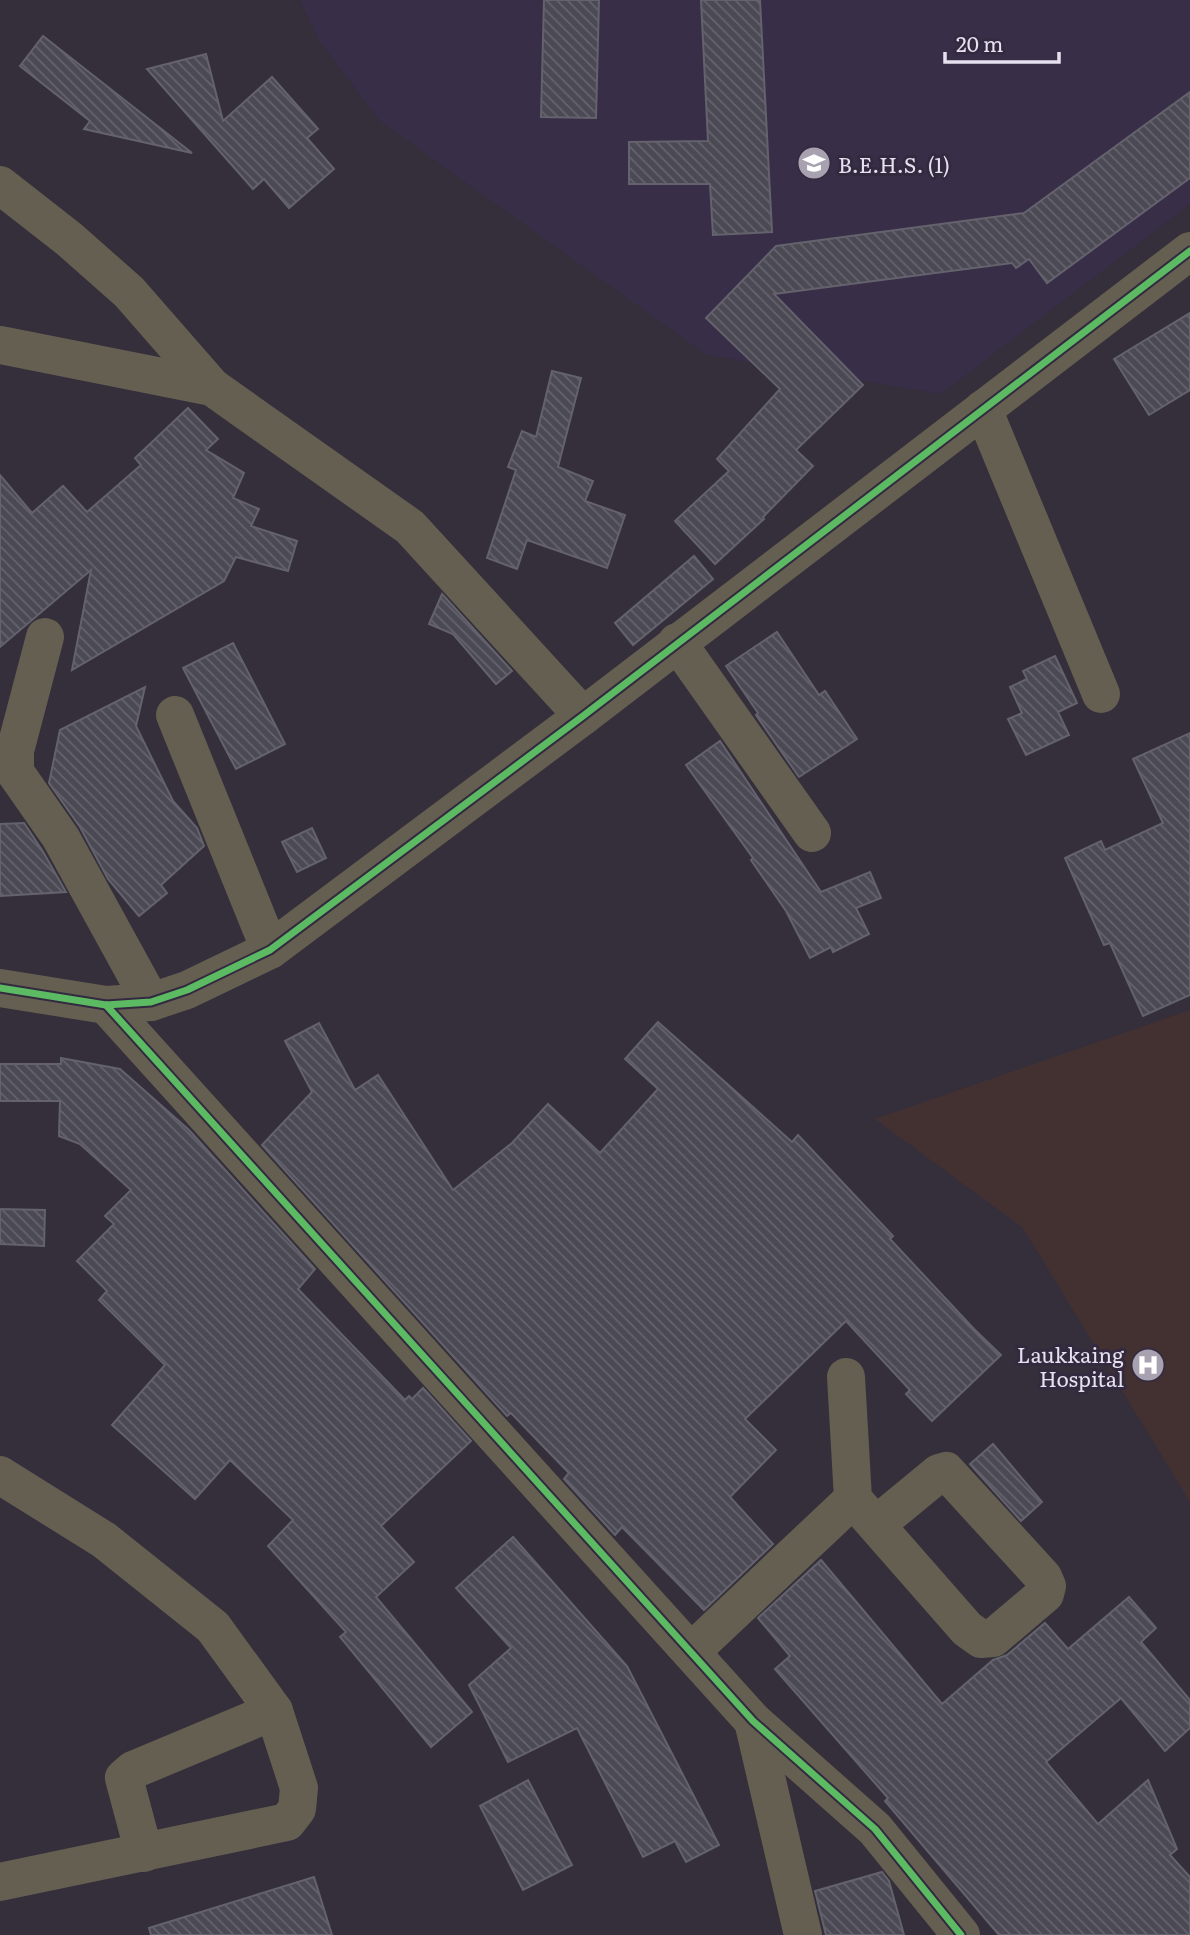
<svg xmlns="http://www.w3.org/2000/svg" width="1190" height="1935" viewBox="0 0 1190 1935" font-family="Literata,serif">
  <defs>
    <pattern id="building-back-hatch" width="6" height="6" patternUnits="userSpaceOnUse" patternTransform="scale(1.75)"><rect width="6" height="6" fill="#4b4954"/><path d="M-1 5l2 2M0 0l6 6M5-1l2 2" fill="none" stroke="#65636d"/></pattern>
  </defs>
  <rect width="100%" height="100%" fill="#342f3b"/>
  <polygon fill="#392e48" points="300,0 1190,0 1190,204 941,394 707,355 380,121 319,40"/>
  <polygon fill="#433132" points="1190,1010 1190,1502 1023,1228 875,1119"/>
  <g fill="url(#building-back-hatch)" stroke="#64626c" stroke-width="2">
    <polygon points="544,0 599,0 596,118 541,117"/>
    <polygon points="701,0 760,0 772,232 713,235 710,184 629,184 629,142 708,141"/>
    <polygon points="43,36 192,153 84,129 90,121 20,66"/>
    <polygon points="206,54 223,121 272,77 318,129 307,138 334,169 289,208 264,179 253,189 147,69"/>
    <polygon points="1190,92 1190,178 1047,283 1029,259 1016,268 1012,263 774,294 863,385 796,450 813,466 763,517 764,519 715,564 675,521 729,471 717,459 780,389 706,318 776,246 1024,213"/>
    <polygon points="1190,313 1190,390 1149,415 1114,359"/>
    <polygon points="552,371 581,378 558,467 593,481 585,501 625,515 607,568 527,540 517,569 487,558 516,470 508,467 522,431 536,437"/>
    <polygon points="188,408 218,439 206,450 244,473 233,498 259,509 251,526 297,541 288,571 236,557 224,581 72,670 91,570 0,647 0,475 32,513 63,486 87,512 141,465 135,458"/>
    <polygon points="694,556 713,579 633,645 615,623"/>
    <polygon points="442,594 512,671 496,684 453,634 429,624"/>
    <polygon points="777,632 819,695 825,691 857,739 799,777 756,715 758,713 726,666"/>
    <polygon points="233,643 285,744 236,769 183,668"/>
    <polygon points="1055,656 1077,703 1058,712 1069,735 1026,755 1008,719 1022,713 1010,687 1027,679 1023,671"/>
    <polygon points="145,687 136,726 173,801 197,828 204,846 161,885 167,893 139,916 108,879 80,827 49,783 60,730"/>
    <polygon points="1190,733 1190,995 1143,1016 1110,943 1104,945 1065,858 1101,841 1105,850 1163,823 1133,759"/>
    <polygon points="720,741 821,892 870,872 881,898 856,908 869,934 833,952 831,947 810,958 786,911 751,860 753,858 686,765"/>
    <polygon points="24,823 42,850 66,892 0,896 0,824"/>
    <polygon points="312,828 326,858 297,872 282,842"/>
    <polygon points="658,1022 792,1142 798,1135 893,1236 890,1239 974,1329 1001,1355 932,1421 906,1394 910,1390 846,1321 745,1419 776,1450 730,1497 773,1544 704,1610 622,1527 615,1535 564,1479 569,1473 511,1413 507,1416 262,1145 312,1092 285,1041 319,1023 355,1090 378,1075 453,1190 512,1143 548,1104 600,1153 658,1089 625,1059"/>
    <polygon points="61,1058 120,1069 189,1130 315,1269 298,1289 405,1400 409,1396 412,1399 423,1388 471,1441 381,1526 414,1562 376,1597 472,1712 431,1747 340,1637 346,1632 268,1546 293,1520 230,1460 195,1499 112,1425 165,1365 99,1300 107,1291 77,1261 114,1224 105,1216 131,1190 80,1144 59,1136 60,1101 0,1101 0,1064 61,1064"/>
    <polygon points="0,1209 45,1210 44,1246 0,1244"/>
    <polygon points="993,1444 1042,1502 1021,1521 970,1464"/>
    <polygon points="513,1537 627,1666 719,1845 686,1862 675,1841 643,1857 577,1728 508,1762 469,1685 511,1648 456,1588"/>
    <polygon points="821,1560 942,1704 993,1660 1007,1655 1045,1623 1068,1649 1129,1597 1156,1628 1141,1642 1190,1700 1190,1728 1165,1751 1121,1698 1046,1762 1098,1824 1148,1780 1177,1849 1170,1855 1190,1877 1190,1935 999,1935 885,1801 888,1798 775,1669 790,1656 758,1618"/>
    <polygon points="528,1780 572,1865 523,1890 480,1806"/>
    <polygon points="882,1872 889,1881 904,1935 826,1935 815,1891"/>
    <polygon points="314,1877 332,1935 151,1935 149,1928"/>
  </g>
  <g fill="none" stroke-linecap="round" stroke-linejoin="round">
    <g stroke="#655f51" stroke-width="38">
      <polyline points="0,185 69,239 129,292 212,387"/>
      <polyline points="0,345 212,387 410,527 583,716"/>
      <polyline points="983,409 1101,694"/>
      <polyline points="45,637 15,751 15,772 61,838 151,1002"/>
      <polyline points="677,642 812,833"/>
      <polyline points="175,715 270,950"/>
      <polyline points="0,988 106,1005 151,1002 187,990 270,950 583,716 1190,251"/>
      <polyline points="106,1005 753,1721 875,1829 961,1935"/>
      <polyline points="846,1377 853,1499 967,1629 981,1639 993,1638 1045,1594 1047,1586 1043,1577 946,1471 939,1473 876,1525"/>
      <polyline points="0,1475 104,1540 213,1627 274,1711 299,1788 297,1809 287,1822 0,1882"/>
      <polyline points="691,1652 853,1499"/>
      <polyline points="753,1721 803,1935"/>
      <polyline points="144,1853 124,1778 133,1770 274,1711"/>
    </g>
    <defs>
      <g id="cycleway">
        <polyline points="0,988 106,1005 151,1002 187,990 270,950 583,716 1190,251"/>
        <polyline points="106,1005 753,1721 875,1829 961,1935"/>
      </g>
    </defs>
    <use href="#cycleway" stroke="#332a40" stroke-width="11"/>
    <use href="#cycleway" stroke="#5cba63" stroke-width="7"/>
  </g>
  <defs>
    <symbol id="school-disc" viewBox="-11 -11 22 22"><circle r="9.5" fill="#a8a2b0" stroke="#332a40"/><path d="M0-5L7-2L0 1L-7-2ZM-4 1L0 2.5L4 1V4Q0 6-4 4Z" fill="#fff"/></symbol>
    <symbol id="hospital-disc" viewBox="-11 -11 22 22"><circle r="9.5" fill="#a8a2b0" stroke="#332a40"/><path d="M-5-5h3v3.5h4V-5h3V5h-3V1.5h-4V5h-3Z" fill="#fff"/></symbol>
  </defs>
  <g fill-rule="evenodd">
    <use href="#school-disc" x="795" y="144" width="38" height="38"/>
    <use href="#hospital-disc" x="1129" y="1346" width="38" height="38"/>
  </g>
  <g text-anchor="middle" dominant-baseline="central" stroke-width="6" stroke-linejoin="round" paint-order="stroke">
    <g font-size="21" fill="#e6e0ef" stroke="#332a40" text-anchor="start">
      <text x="838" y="163">B.E.H.S. (1)</text>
      <text x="1124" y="1353" text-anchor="end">Laukkaing<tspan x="1124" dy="24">Hospital</tspan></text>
    </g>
  </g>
  <path d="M945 52v10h114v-10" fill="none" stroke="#e6e0ef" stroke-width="3.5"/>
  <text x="956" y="52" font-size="21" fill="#e6e0ef" stroke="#332a40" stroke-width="5" paint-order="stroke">20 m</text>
</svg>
